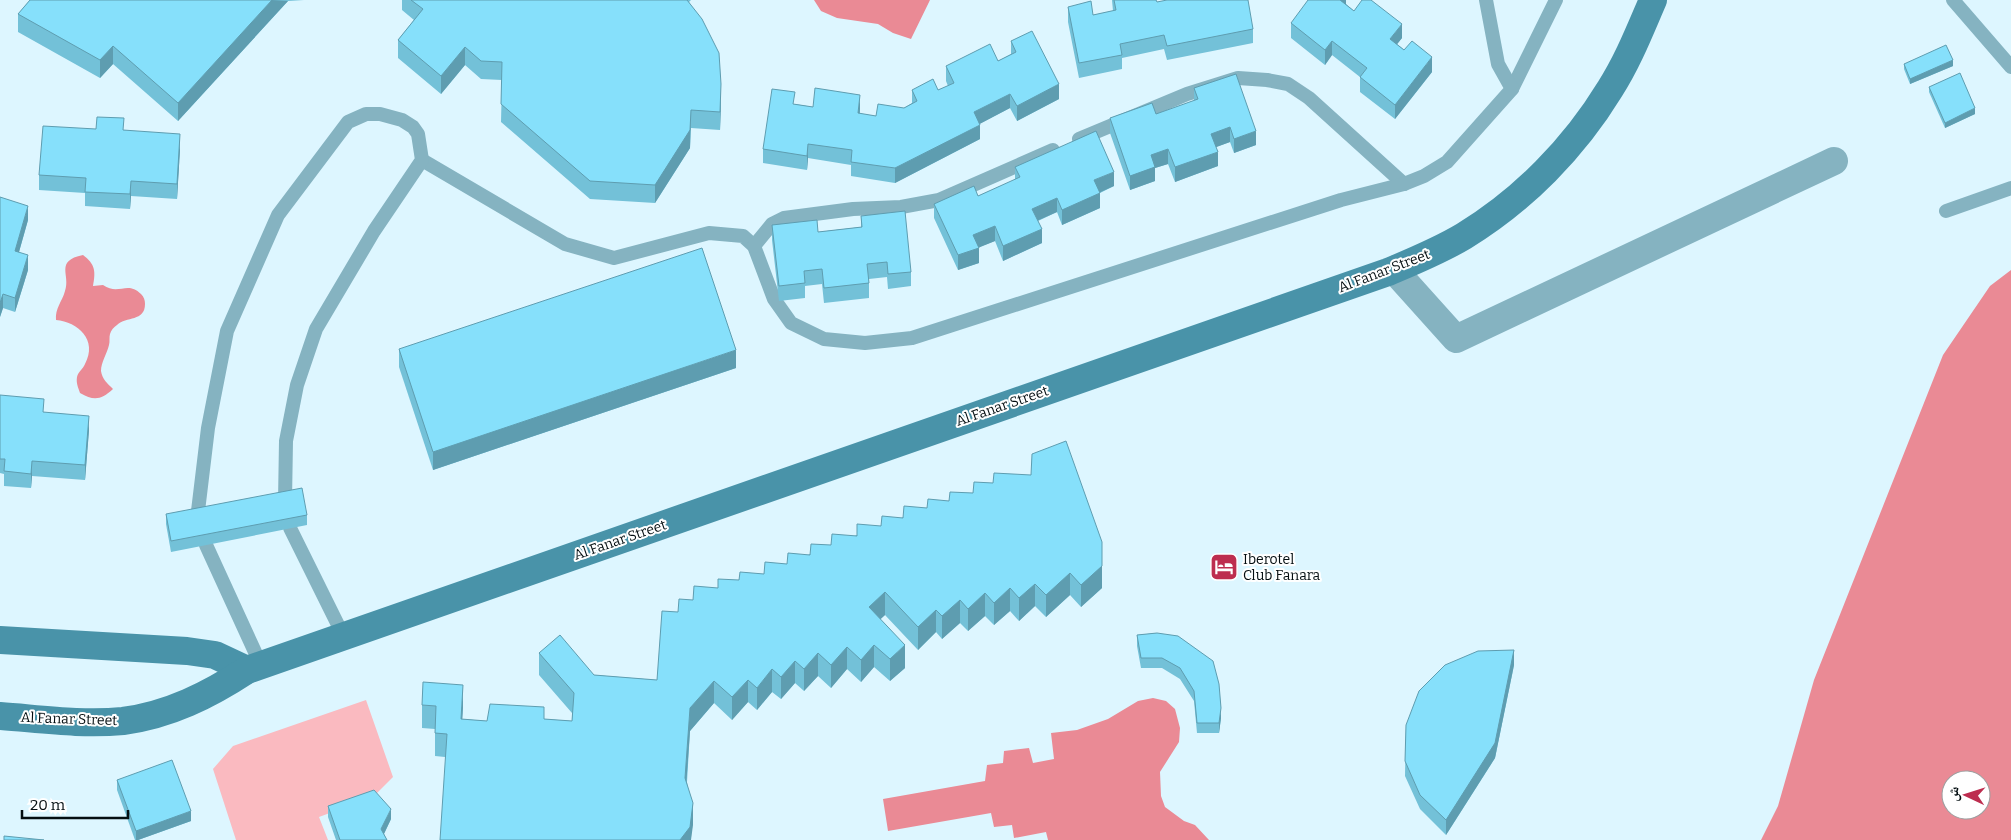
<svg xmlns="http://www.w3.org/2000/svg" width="2011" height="840" viewBox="0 0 2011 840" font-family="Bitter,'Noto Naskh Arabic',serif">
  <rect width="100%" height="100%" fill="#ddf6ff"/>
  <polygon fill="#fabac0" points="366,700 393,777 373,797 319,817 328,840 236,840 213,769 233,746"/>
  <g fill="#ea8a95" fill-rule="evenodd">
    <polygon points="814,0 930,0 911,39 893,33 878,24 837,18 821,11"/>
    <path d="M83,255C95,264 96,271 93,286L103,285C119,296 127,280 141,294C144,297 145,300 145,304C145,322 126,316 117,325C114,327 111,330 110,334C109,337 110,342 109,345C107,354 101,362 101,371C102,379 108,384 113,389C101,400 94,401 80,393C78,387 76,383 77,377C78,372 83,369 85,364C98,340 78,322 56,320C55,308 62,302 65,291C71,275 54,261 83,255Z"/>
    <path d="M2011,270V840H1761L1778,806L1814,680L1943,355L1990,286ZM1951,780H1981V810H1951Z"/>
    <polygon points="1153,698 1166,701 1175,709 1180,728 1179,742 1160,772 1161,796 1165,807 1184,821 1195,825 1209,840 1048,840 1046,832 1014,838 1012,825 994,827 991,813 888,831 883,799 985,781 987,765 1003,763 1004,751 1029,748 1033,763 1054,759 1051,733 1077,730 1108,719 1138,701"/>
  </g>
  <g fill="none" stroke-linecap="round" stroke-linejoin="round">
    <g stroke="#85b3c1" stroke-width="14">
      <polyline points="1953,0 2011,67"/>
      <polyline points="1512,89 1556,0"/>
      <polyline points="1079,139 1187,94 1238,78 1267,80 1288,84 1309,98 1404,184"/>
      <polyline points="422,160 565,244 614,258 709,233 743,236 754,246 774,299 791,323 824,339 865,343 912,338 1341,200 1404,184 1424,176 1447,162 1512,89 1498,64 1486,0"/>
      <polyline points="1946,211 2011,188"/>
      <polyline points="754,246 772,224 784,218 853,209 901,207 939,200 1053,150"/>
      <polyline points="200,518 198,511 208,428 227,331 278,215 348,122 366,114 380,114 402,120 413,127 418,134 422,160 374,231 316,329 297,385 286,441 285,501"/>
      <polyline points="290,528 344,637"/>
      <polyline points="206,545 261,665"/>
    </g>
    <polyline stroke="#85b3c1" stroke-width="28" points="1394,270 1456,339 1834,161"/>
    <g stroke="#4993a9" stroke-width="28">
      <polyline points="0,640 187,651 215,655 247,670"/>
      <path d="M0,716C41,719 82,725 123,721C169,715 209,695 247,670L1388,272C1414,261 1439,251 1464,236C1523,200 1574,148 1610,89C1628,61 1640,30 1653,0"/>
    </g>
  </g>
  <g fill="#73c1d8">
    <polygon points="30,0 304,0 288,1 178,121 113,64 100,78 18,32 18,14"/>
    <polygon points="402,0 691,0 689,2 721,102 720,130 691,128 690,148 655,203 590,199 501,122 502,80 481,79 465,65 441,94 398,58 398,40 414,20 402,10"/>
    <polygon points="1112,0 1156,0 1157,2 1253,29 1253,43 1167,60 1164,49 1122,58 1122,69 1079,78 1068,22 1068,7 1093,15 1113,11"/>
    <polygon points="1346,0 1346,4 1354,11 1402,38 1397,44 1432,72 1395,119 1360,92 1360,77 1332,55 1325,65 1291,38 1291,23"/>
    <polygon points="1011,41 1059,99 1017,121 1010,108 979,124 980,139 895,183 851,176 851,165 808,158 807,170 763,163 763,149 795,104 813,107 860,109 860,114 876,116 904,108 912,103 912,90 938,90 948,86 946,81 946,66 998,61 1011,54"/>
    <polygon points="1904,64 1953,66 1910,84 1904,69"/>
    <polygon points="1929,87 1975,114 1945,128 1929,92"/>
    <polygon points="1194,88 1256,145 1234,153 1230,142 1216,147 1218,166 1175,182 1168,164 1155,168 1155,181 1130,190 1110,133 1110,118 1156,114 1194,101"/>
    <polygon points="124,130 180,149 177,199 131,196 130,209 85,206 85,193 39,190 39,175"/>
    <polygon points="1015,167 1114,186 1100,193 1100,208 1062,225 1057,212 1038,221 1042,243 1003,261 995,241 979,247 979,263 958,270 934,218 934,204 978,196 1015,180"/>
    <polygon points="0,197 28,220 19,252 28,270 15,312 3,308 0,317"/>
    <polygon points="861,216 911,272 911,286 888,289 887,277 869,279 869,298 824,303 822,284 805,286 805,298 779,301 772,240 772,225 818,232 861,227"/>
    <polygon points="399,349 736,368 433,470 399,367"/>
    <polygon points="0,395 89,430 85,480 32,476 31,488 4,486 4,474 0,473"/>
    <polygon points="927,508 1102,588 1081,607 1070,595 1046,617 1035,606 1019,621 1010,611 994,625 985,616 968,631 960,623 942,639 936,632 918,650 885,615 880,619 905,668 890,681 874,667 861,682 847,669 831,688 818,676 804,691 795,683 781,699 772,692 757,710 748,702 732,720 714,703 690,731 687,782 693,825 445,757 435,756 435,729 422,728 422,705 463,707 462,719 487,721 544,719 572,721 572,713 539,675 539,653 594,675 657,680 678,612 693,600 718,588 739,580 764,574 831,545"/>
    <polygon points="166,514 307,515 307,525 171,552 166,524"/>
    <polygon points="1157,633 1221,718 1219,733 1197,733 1194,701 1180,679 1162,668 1141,668 1137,646 1137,635"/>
    <polygon points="1514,665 1495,758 1446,835 1420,809 1405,776 1406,725"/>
    <polygon points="117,780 191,821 138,840 135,840 117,790"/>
    <polygon points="328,806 391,819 384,834 387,840 336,840 328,817"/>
  </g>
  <g fill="#5e9db0">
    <polygon points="272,0 288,1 178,121 178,103"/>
    <polygon points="1338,0 1346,0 1346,4 1338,13"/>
    <polygon points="1402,24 1402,38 1390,53 1390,39"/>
    <polygon points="1332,41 1332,55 1325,65 1325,50"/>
    <polygon points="113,46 113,64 100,78 100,60"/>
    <polygon points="465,47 465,65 441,94 441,76"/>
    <polygon points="1432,57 1432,72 1395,119 1395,105"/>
    <polygon points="1953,60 1953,66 1910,84 1910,79"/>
    <polygon points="721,84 721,102 720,130 720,112"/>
    <polygon points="1059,84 1059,99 1017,121 1017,106"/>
    <polygon points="1010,94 1010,108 974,127 974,112"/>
    <polygon points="860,95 860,109 858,128 858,113"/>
    <polygon points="1975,108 1975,114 1945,128 1945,123"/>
    <polygon points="691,110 690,148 655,203 655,185"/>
    <polygon points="980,125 980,139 895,183 895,168"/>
    <polygon points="1230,127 1230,142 1211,149 1211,134"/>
    <polygon points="1256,131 1256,145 1234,153 1234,139"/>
    <polygon points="180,134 180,149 177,199 177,184"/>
    <polygon points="808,144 808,158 807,170 807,156"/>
    <polygon points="1168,149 1168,164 1155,168 1155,181 1130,190 1130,176 1151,155"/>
    <polygon points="1218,152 1218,166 1175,182 1175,167"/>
    <polygon points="1114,172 1114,186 1094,195 1094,180"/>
    <polygon points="131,181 131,196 130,209 130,194"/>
    <polygon points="1100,193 1100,208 1062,225 1062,210"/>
    <polygon points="1057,198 1057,212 1032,223 1032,209"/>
    <polygon points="28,206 28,220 15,266 15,251"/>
    <polygon points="995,226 995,241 973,250 973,235"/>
    <polygon points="1042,229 1042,243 1003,261 1003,246"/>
    <polygon points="979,248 979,263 958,270 958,255"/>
    <polygon points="28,255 28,270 15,312 15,298"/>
    <polygon points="3,294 3,308 0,317 0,303"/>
    <polygon points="736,350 736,368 433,470 433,452"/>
    <polygon points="89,416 89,430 85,480 85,465"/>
    <polygon points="32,461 32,476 31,488 31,474"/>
    <polygon points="1102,542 1102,588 1081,607 1081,585"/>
    <polygon points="1070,573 1070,595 1046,617 1046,595"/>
    <polygon points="1035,584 1035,606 1019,621 1019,598"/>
    <polygon points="1010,588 1010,611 994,625 994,603"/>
    <polygon points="885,592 885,615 869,630 869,607"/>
    <polygon points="985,593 985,616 968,631 968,609"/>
    <polygon points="960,600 960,623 942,639 942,616"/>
    <polygon points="936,610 936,632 918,650 918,627"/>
    <polygon points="874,645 874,667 861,682 861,660"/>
    <polygon points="905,645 905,668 890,681 890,659"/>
    <polygon points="847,647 847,669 831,688 831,665"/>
    <polygon points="1514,650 1514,665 1495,758 1446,835 1446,820"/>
    <polygon points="818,653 818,676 804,691 804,669"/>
    <polygon points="795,661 795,683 781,699 781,677"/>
    <polygon points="772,669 772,692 757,710 757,688"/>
    <polygon points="748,680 748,702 732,720 732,697"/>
    <polygon points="714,681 714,703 690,731 685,801 685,778 690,708"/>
    <polygon points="463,685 463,707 461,742 461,719"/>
    <polygon points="1221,708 1221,718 1219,733 1219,723"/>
    <polygon points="693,803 693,825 691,840 680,840"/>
    <polygon points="391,809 391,819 381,840 381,829"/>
    <polygon points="191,811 191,821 138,840 136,840 136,831"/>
  </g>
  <g fill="#86e0fb" stroke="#5e9db0">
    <polygon points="30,0 272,0 178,103 113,46 100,60 18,14"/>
    <polygon points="411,0 687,0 702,19 719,53 721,84 720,112 691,110 690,130 655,185 590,181 501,104 502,62 481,61 465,47 441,76 398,40 423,9"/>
    <polygon points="1114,0 1156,0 1157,2 1167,0 1248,0 1253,29 1167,46 1164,35 1120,44 1122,55 1079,63 1068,7 1091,1 1093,15 1116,10"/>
    <polygon points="1308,0 1340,0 1354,11 1362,0 1371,0 1402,24 1390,39 1404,50 1412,41 1432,57 1395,105 1360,77 1367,68 1332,41 1325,50 1291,23"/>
    <polygon points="1032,31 1059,84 1017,106 1010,94 974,112 980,125 895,168 851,162 852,150 808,144 807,156 763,149 772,89 795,92 793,104 813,107 815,88 860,95 858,113 876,116 878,104 904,108 917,101 912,90 933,79 938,90 954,83 946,66 990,44 998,61 1016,52 1011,41"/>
    <polygon points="1946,45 1953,60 1910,79 1904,64"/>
    <polygon points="1960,73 1975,108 1945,123 1929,87"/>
    <polygon points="1236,74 1256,131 1234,139 1230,127 1211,134 1218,152 1175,167 1168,149 1151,155 1155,167 1130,176 1110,118 1152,103 1156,114 1198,99 1194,88"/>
    <polygon points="97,117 124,118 123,130 180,134 177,184 131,181 130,194 85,192 86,178 39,175 43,126 96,129"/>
    <polygon points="1096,131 1114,172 1094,180 1100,193 1062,210 1057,198 1032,209 1042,229 1003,246 995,226 973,235 979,248 958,255 934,204 974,186 978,196 1020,177 1015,167"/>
    <polygon points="0,197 28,206 15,251 28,255 15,298 3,294 0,303"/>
    <polygon points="905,211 911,272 888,274 887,262 867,264 869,283 824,288 822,269 804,271 805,283 779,286 772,225 817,220 818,232 862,227 861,216"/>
    <polygon points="702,248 736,350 433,452 399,349"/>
    <polygon points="0,395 44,399 43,412 89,416 85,465 32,461 31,474 4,471 5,459 0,459"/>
    <polygon points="1066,441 1102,542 1102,566 1081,585 1070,573 1046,595 1035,584 1019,598 1010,588 994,603 985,593 968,609 960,600 942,616 936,610 918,627 885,592 869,607 905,645 890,659 874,645 861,660 847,647 831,665 818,653 804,669 795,661 781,677 772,669 757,688 748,680 732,697 714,681 690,708 685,778 693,803 690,827 680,840 440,840 447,734 435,733 436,706 422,705 423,682 463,685 461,719 487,721 490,704 544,707 544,719 572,721 574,693 539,653 560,635 594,675 657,680 662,611 678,612 679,599 693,600 694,586 718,588 718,579 739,580 740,572 764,574 765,562 787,564 788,553 810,555 811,544 831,545 832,534 857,536 857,524 881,526 882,516 903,518 904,506 927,508 928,499 949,501 950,492 973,493 974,482 993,483 994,473 1031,475 1032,454"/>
    <polygon points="302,488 307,515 171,541 166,514"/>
    <polygon points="1157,633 1178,636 1213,661 1219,684 1221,708 1219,723 1197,723 1194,691 1180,668 1162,658 1141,658 1137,635"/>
    <polygon points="1514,650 1495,743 1446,820 1420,795 1405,761 1406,725 1419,691 1445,665 1478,651"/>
    <polygon points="172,760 191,811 136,831 117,780"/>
    <polygon points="374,790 391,809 381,829 387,840 340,840 328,806"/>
    <polygon points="4,836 44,840 4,840"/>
  </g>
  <defs>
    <symbol id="hotel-square" viewBox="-11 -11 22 22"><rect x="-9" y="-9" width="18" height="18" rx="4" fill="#bd2d4f" stroke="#fff"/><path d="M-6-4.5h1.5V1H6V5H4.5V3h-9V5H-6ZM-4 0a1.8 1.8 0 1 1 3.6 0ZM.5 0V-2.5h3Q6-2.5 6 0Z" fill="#fff"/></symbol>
  </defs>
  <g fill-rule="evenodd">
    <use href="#hotel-square" x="1208" y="551" width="32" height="32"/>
  </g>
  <g text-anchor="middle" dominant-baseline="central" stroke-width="4" stroke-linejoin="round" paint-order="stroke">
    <g font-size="14" fill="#040e11" stroke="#fff">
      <text transform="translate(1384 271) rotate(-21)">Al Fanar Street</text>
      <text transform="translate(1002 406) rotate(-19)">Al Fanar Street</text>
      <text transform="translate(620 540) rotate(-19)">Al Fanar Street</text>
      <text transform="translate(69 719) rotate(2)">Al Fanar Street</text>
    </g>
    <g font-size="14" fill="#040e11" stroke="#fff" text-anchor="start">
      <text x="1243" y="559">Iberotel<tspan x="1243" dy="16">Club Fanara</tspan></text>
    </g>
  </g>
  <g transform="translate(1966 795) rotate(274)"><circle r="24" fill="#ffffff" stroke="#9b9fa0"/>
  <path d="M0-4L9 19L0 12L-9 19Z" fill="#bd2d4f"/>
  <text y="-8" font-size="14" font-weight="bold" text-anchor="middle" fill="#040e11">ش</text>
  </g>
  <path d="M22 810v8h106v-8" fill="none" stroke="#040e11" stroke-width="2.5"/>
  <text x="30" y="810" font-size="15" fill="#040e11" stroke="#ffffff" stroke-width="4" paint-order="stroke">20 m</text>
</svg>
